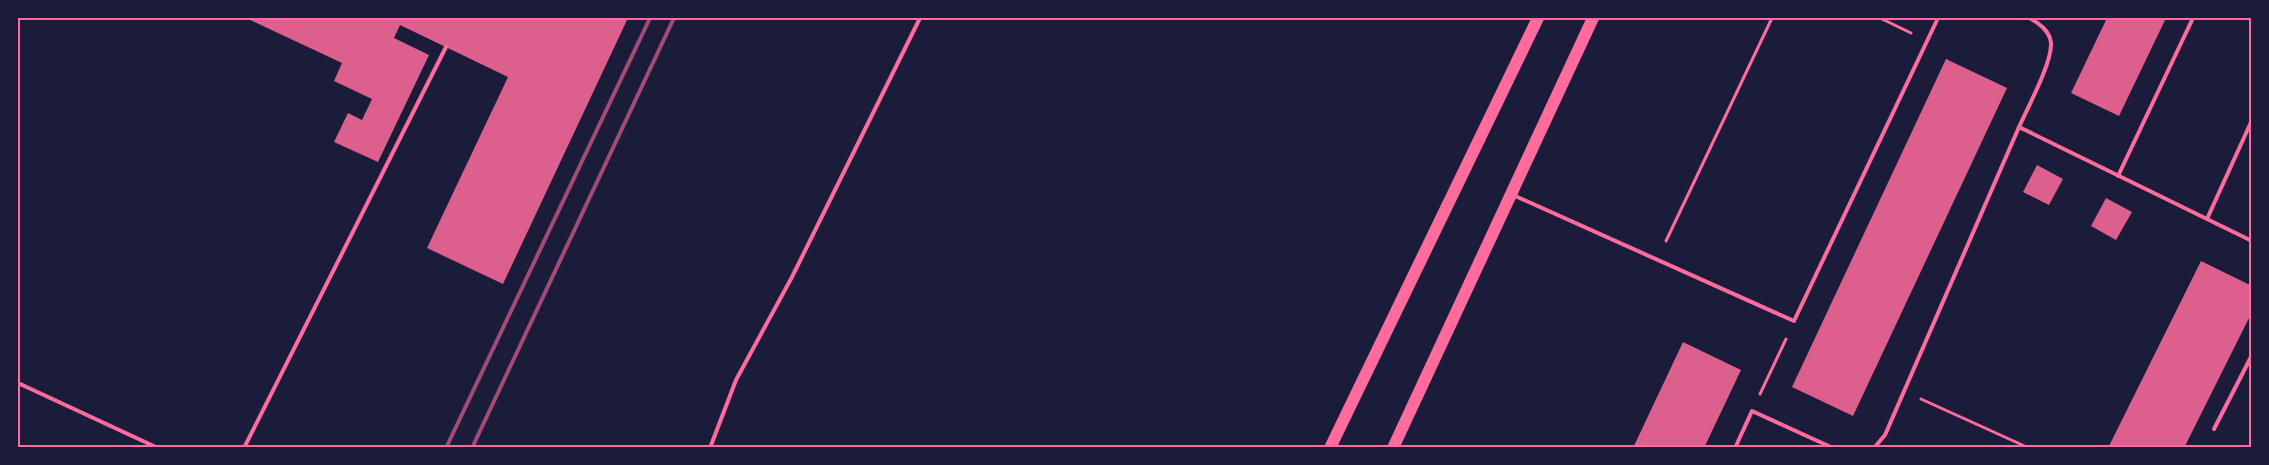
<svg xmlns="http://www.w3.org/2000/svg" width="2269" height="465" viewBox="0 0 2269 465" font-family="Montserrat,sans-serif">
  <rect width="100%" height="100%" fill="#1b1b3a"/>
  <g fill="#dd5f8e">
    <polygon points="246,18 628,18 503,284 427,248 508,77 400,25 394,38 429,55 378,162 334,142 348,113 362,120 372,99 334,81 342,63"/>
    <polygon points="2107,18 2166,18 2119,116 2071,93"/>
    <polygon points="1946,59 2007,88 1853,416 1792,387"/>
    <polygon points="2037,165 2063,179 2049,205 2023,192"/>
    <polygon points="2106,198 2132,212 2116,240 2091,226"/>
    <polygon points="2201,261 2252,286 2252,312 2184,448 2108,448"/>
    <polygon points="1683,342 1741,370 1704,448 1633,448"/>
  </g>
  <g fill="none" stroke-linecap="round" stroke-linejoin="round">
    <g stroke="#ff6b9d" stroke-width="3">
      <polyline points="1849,18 1851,18"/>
      <polyline points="1880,18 1911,33"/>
      <polyline points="1666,241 1772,18"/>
      <polyline points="1760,394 1786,339"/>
      <polyline points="1921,399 2029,448"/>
    </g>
    <g stroke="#ff6b9d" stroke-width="4">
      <path d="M2029,18C2038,22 2050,31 2051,43C2052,63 2028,107 2019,127L2252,241"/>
      <polyline points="2118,176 2193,18"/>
      <polyline points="1513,195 1794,321 1938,18"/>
      <polyline points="2207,219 2252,120"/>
      <polyline points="18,383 158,448"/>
      <polyline points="2214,429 2252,355"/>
      <polyline points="244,448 446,47"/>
      <polyline points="710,448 736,380 792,277 920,18"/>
      <polyline points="1735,448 1752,411 1833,448"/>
      <polyline points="1874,448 1885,435 2019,127"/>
    </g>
    <g stroke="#ff6b9d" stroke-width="12">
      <polyline points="1330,448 1538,18"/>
      <polyline points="1393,448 1593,18"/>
    </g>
    <g stroke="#a44b75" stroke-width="4">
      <polyline points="446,448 650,18"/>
      <polyline points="472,448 674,18"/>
    </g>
  </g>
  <rect width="2269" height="465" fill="none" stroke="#1b1b3a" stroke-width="38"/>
  <rect x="19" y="19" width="2231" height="427" fill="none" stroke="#ff6b9d" stroke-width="2"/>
</svg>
